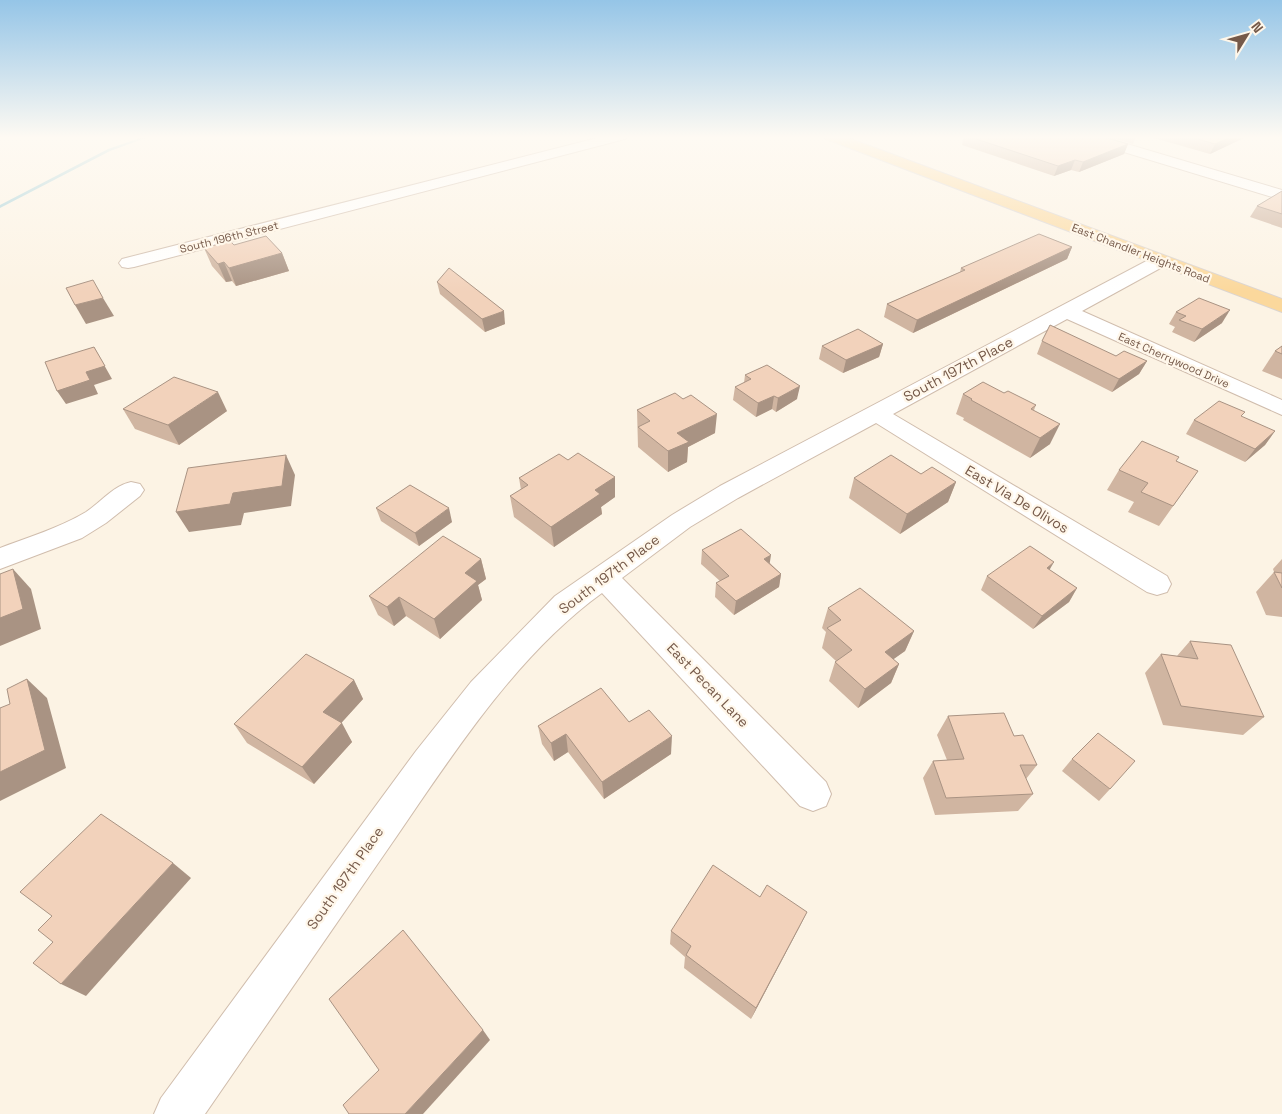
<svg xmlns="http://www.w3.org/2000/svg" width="1282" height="1114" viewBox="0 0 1282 1114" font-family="'Space Grotesk',sans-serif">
  <rect width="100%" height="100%" fill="#fcf3e4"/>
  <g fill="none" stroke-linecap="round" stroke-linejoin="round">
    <polygon fill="#9fced8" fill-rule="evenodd" points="146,136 151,136 110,151 0,208 0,205 108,149"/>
    <defs>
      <g id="minor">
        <polygon points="605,136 627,136 625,139 134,267 128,268 122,267 119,263 122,259"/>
        <polygon points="1079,136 1100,136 1282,190 1282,200 1081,139"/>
        <path d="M1160,256L1166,257L1169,261L1166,265L1082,311L1282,400V415L1067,319L893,414L1167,576L1171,584L1167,592L1157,595L1147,592L876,423L738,498L690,527L622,578L826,782L831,794L826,806L813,811L800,806L602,593C516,655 451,757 392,843C329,934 267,1024 205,1114H154L161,1098L416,751L471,682L555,596L672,515L720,486L1154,257Z"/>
        <path d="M131,482L140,484L144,490L140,496L106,523L82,538L0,569V548C29,537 59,528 86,512C101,502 113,486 131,482Z"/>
      </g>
      <polygon id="major" points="824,136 843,136 1282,299 1282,312 826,139"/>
    </defs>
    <use href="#minor" stroke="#d0bdad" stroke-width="2"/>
    <use href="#major" stroke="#dbd4d0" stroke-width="2"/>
    <use href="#minor" fill="#fff" fill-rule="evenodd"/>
    <use href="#major" fill="#fbd89c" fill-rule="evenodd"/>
  </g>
  <g fill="#d0b5a1">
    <polygon points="964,136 1100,136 1128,144 1124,154 1079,172 1071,170 1054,176 962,145"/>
    <polygon points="1106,136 1136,136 1133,144"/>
    <polygon points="1147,136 1248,136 1210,154"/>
    <polygon points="1282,191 1282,228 1250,217 1257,206"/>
    <polygon points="234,245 282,253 289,271 236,286 232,281 226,282 212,266 204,248"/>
    <polygon points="1072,247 1067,259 913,333 884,317 887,304 960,272 961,268"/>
    <polygon points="437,282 505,324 485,332 440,294"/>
    <polygon points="1176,312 1222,323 1194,342 1172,332 1175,327 1169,324"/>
    <polygon points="1042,341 1116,356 1147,361 1139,374 1112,392 1037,354"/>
    <polygon points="883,344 879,357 843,373 819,359 822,346"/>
    <polygon points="1282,346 1282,379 1262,371 1275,351"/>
    <polygon points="745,375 797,399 776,412 772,409 756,417 733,400 735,387 744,383"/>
    <polygon points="1004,393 1036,405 1034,410 1050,444 1030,458 963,420 964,418 956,414 963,394"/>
    <polygon points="123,409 227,411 179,445 135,429"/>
    <polygon points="637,410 715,433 688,447 687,462 668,472 638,447"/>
    <polygon points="1194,420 1275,431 1265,445 1245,462 1186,434"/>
    <polygon points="1176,461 1198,471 1159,526 1128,512 1134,502 1107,490 1119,470"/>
    <polygon points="921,474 956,482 948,502 900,534 849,498 854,478"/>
    <polygon points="615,477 615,497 601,507 602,514 554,547 514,517 510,496 521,490 519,478"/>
    <polygon points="376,508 452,522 419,546 381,521"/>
    <polygon points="702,550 770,563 781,574 779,587 734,615 715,597 716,583 720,581 701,564"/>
    <polygon points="481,559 486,579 478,585 482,600 440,639 406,616 394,626 378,615 369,596"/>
    <polygon points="1282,559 1282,617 1266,615 1256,592 1274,572 1273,569"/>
    <polygon points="1050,570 1077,588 1069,602 1033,629 981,590 987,576"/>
    <polygon points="828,608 914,631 905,651 893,659 899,664 891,683 858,708 829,681 835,662 836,661 822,648 826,632 822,628"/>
    <polygon points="1190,641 1264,717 1243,735 1163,725 1145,673 1161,654 1177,656"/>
    <polygon points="354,680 363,699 341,723 352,742 314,784 247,743 234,724"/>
    <polygon points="948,716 1014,736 1037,765 1026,779 1033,794 1018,811 935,815 923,778 933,761 947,760 937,735"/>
    <polygon points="629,722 671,754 604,799 568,752 554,761 542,744 538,726"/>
    <polygon points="1072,759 1110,789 1099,801 1062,771"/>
    <polygon points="760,897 807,912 751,1019 684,968 685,957 670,944 671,931"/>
  </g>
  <g fill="#a99383">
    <polygon points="1232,136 1248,136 1210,154 1215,144"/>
    <polygon points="1128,144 1124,154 1079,172 1083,162"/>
    <polygon points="1075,160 1071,170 1054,176 1058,166"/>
    <polygon points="1072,247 1067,259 913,333 917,320"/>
    <polygon points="282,253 289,271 236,286 229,268"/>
    <polygon points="224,262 232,281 226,282 218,264"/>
    <polygon points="103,298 114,316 86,324 75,305"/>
    <polygon points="1230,310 1222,323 1194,342 1202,329"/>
    <polygon points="504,311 505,324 485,332 482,319"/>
    <polygon points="883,344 879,357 843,373 846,360"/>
    <polygon points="94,347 112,379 94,385 98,394 66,404 57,391 86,372"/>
    <polygon points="1147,361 1139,374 1112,392 1119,379"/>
    <polygon points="800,386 797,399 776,412 778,398"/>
    <polygon points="218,392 227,411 179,445 168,425"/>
    <polygon points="774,396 772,409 756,417 758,403"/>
    <polygon points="717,414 715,433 688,447 687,462 668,472 668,451 677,433"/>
    <polygon points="1060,424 1050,444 1030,458 1040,438"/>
    <polygon points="1275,431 1265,445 1245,462 1255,449"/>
    <polygon points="286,455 295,475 291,506 244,513 241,525 189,532 176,512 233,493"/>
    <polygon points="615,477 615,497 601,507 602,514 554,547 551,527 595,490"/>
    <polygon points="956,482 948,502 900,534 907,514"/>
    <polygon points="449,508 452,522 419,546 415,533"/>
    <polygon points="771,555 769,568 764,559"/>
    <polygon points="481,559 486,579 478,585 482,600 440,639 434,619 465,573"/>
    <polygon points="1054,562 1046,576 1047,568"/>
    <polygon points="13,569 31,589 41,629 0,646 0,618"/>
    <polygon points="781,574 779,587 734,615 736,601"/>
    <polygon points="1077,588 1069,602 1033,629 1042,616"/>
    <polygon points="399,597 406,616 394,626 387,607"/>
    <polygon points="914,631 905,651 877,671 885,652"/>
    <polygon points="899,664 891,683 858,708 865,689"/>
    <polygon points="27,679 47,698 66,768 0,801 0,772"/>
    <polygon points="354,680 363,699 334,731 323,712"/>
    <polygon points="342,723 352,742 314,784 302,767"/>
    <polygon points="566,734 568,752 554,761 551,743"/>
    <polygon points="672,736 671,754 604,799 602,782"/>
    <polygon points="173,863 191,878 86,996 61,984"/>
    <polygon points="807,912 800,926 751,1019 756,1008"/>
    <polygon points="483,1030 490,1040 423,1114 405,1114"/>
  </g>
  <g fill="#f2d2bb" stroke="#a99383">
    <polygon points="967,136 1100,136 1128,144 1083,162 1075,160 1058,166"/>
    <polygon points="1187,136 1232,136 1215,144"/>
    <polygon points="1282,191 1282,214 1257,206"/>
    <polygon points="1039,234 1072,247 917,320 887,304 965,270 961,268"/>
    <polygon points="266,236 282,253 229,268 224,262 218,264 204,248 230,241 234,245"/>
    <polygon points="449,268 504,311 482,319 437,282"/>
    <polygon points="93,280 103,298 75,305 66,288"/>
    <polygon points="1199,298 1230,310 1202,329 1179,320 1186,316 1176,312"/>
    <polygon points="1050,325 1116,356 1124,351 1147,361 1119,379 1042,341"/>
    <polygon points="858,329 883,344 846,360 822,346"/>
    <polygon points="1282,346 1282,354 1275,351"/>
    <polygon points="94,347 105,366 86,372 90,380 57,391 45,362"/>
    <polygon points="767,365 800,386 778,398 774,396 758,403 735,387 751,379 745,375"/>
    <polygon points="174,377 218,392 168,425 123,409"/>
    <polygon points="983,382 1004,393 1008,391 1036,405 1031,409 1060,424 1040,438 971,400 972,399 963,394"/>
    <polygon points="675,393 683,399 691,395 717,414 677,433 689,442 668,451 638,427 650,421 637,410"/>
    <polygon points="1219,401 1245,412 1241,416 1275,431 1255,449 1194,420"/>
    <polygon points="1142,441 1179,457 1176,461 1198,471 1173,506 1141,492 1148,483 1119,470"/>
    <polygon points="578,453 615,477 595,490 600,494 551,527 510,496 528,485 519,478 559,454 568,460"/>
    <polygon points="286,455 282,486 233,493 230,504 176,512 188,468"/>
    <polygon points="891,455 921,474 932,467 956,482 907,514 854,478"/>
    <polygon points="410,485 449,508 415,533 376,508"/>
    <polygon points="741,529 771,555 764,559 781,574 736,601 716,583 729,576 702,550"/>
    <polygon points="443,536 481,559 465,573 477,581 434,619 399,597 387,607 369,596"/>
    <polygon points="1030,546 1054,562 1047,568 1077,588 1042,616 987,576"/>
    <polygon points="13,569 23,609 0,618 0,574"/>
    <polygon points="1274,572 1282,573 1282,588"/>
    <polygon points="860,588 914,631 885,652 899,664 865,689 835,662 852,650 827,628 841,620 828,608"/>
    <polygon points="1190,641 1231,645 1264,717 1181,706 1161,654 1198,659"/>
    <polygon points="306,654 354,680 323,712 342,723 302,767 234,724"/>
    <polygon points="27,679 45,750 0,772 0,708 10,704 7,689"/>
    <polygon points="601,688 629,722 649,710 672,736 602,782 566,734 551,743 538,726"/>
    <polygon points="1004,713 1014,736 1023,735 1037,765 1020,765 1033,794 946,798 933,761 964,759 948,716"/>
    <polygon points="1098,733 1135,761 1110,789 1072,759"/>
    <polygon points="101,814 173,863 61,984 33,963 53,942 38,930 52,916 20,892"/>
    <polygon points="713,865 760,897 767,885 807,912 756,1008 686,955 691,946 671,931"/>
    <polygon points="403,930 483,1030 405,1114 349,1114 343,1105 379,1070 329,999"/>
  </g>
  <linearGradient id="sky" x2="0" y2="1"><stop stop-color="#95c5e7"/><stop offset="0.47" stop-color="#fefaf3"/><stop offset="1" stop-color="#fefaf3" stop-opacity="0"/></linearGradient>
  <rect width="1282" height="292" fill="url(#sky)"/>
  <g text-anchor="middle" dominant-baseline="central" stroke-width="4.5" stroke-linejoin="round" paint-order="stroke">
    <g font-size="11" fill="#755949" stroke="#fff7ea">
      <text transform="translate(229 237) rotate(-14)">South 196th Street</text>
      <text transform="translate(1141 253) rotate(21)">East Chandler Heights Road</text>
      <text transform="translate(1174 360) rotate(24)">East Cherrywood Drive</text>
    </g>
    <g font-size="14" fill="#755949" stroke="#fff7ea">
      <text transform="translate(958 369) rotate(-28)">South 197th Place</text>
      <text transform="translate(1017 499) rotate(31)">East Via De Olivos</text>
      <text transform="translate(609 574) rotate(-37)">South 197th Place</text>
      <text transform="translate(708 685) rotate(46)">East Pecan Lane</text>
      <text transform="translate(345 878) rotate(-55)">South 197th Place</text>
    </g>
  </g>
  <g transform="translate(1247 35) rotate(53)" stroke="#fff7ea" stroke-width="4" paint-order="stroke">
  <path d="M0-4L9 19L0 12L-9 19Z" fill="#755949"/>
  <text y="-8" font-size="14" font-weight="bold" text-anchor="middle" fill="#755949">N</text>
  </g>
</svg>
